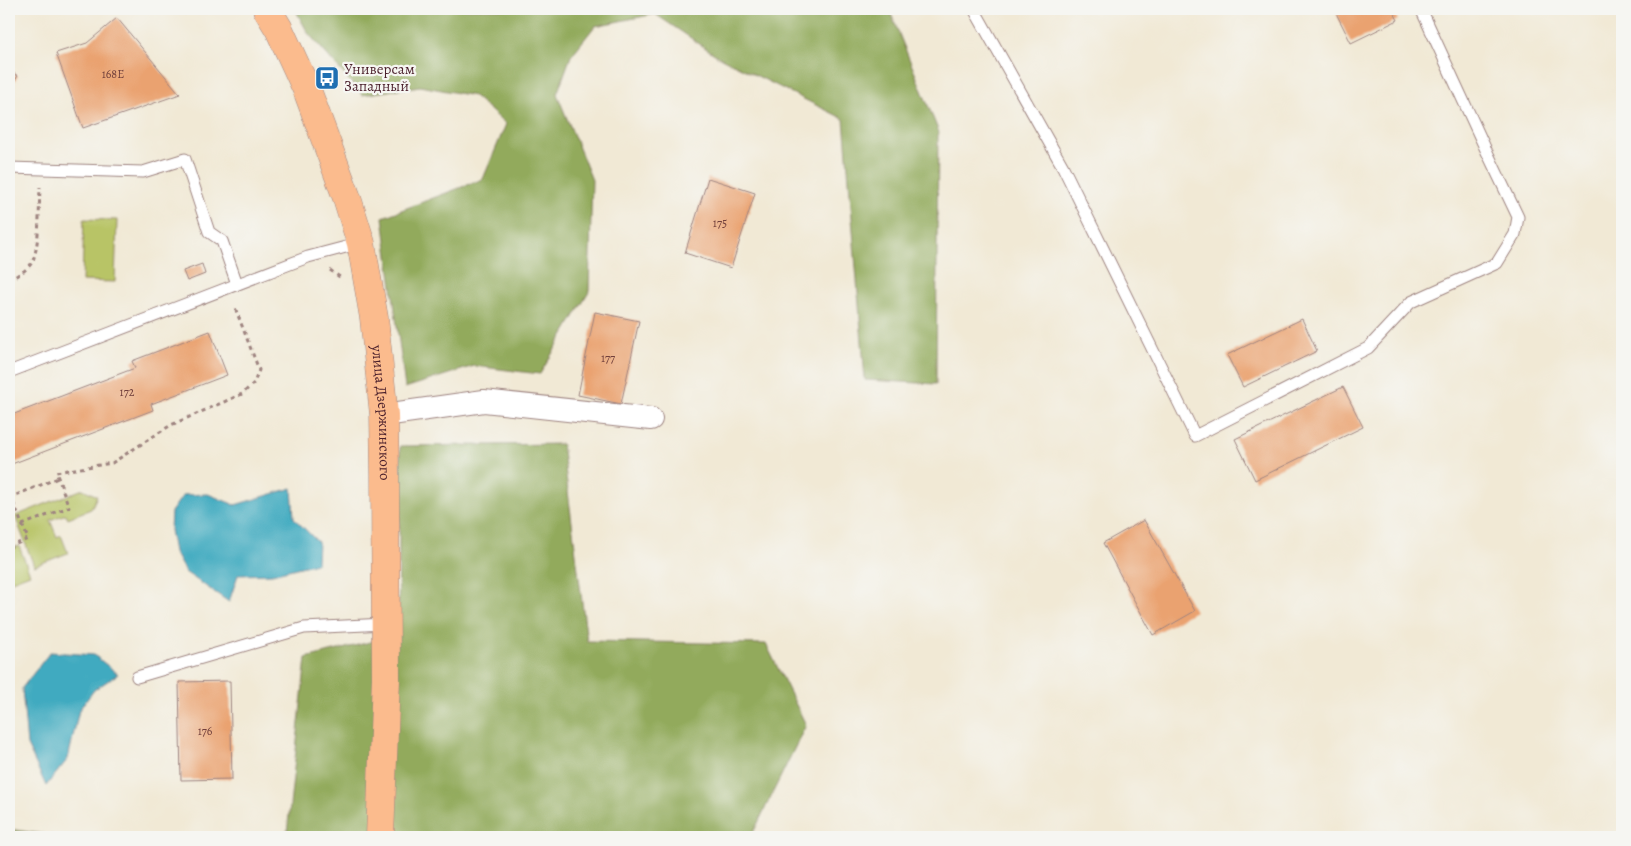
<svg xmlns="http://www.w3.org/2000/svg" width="1631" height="846" viewBox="0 0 1631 846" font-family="Alegreya,serif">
  <rect width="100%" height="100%" fill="#f6f6f2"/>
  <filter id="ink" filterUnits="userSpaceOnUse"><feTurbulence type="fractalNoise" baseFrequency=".02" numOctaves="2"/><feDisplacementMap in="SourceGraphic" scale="10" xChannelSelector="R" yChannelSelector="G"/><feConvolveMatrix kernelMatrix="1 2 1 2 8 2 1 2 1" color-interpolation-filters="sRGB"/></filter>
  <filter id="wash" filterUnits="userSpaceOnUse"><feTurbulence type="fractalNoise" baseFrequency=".0096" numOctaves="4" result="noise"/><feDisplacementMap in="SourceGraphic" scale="20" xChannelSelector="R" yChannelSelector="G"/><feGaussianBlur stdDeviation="1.12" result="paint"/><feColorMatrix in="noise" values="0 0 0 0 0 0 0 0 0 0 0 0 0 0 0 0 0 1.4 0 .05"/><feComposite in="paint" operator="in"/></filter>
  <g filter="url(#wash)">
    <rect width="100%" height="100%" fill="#f1e9d5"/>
    <g fill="#b8c466" stroke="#817248">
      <polygon points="84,219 117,220 115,282 82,281"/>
      <polygon points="83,489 97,496 91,509 68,518 66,514 50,520 57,537 61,535 68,553 34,566 15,516"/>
      <polygon points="19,546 30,574 9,582 9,550"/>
    </g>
    <g fill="#92aa5b" stroke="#6e6443">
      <polygon points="295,9 889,9 938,130 936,384 865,380 844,119 719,57 655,14 595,26 571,56 557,94 592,180 589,292 540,374 474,366 405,388 383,217 483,179 506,124 474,96 420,86 362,95 308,33"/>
      <polygon points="562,444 587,641 766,644 806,725 751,837 285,837 287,833 306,658 398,635 400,446"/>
      <polygon points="9,829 63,837 9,837"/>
    </g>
    <g fill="#40aac0" stroke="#456476">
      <polygon points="292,488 294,518 318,542 317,563 272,574 238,575 229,602 185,572 174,552 170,530 171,512 183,495 208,494 235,505"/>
      <polygon points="50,652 94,655 118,674 94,690 79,710 68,759 46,786 27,745 22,688"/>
    </g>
    <g id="blocks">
      <g fill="#eaa270">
        <polygon points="1334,9 1392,9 1398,20 1351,43"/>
        <polygon points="117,18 180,94 83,128 56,53 87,43"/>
        <polygon points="9,70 18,76 9,89"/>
        <polygon points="708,178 755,193 731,268 685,253"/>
        <polygon points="202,264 205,274 187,281 183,271"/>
        <polygon points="595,312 639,321 621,404 578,395"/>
        <polygon points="1302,319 1317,351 1243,387 1227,355"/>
        <polygon points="210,331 227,375 151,404 153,410 9,465 9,416 135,368 132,361"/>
        <polygon points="1343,387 1363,427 1255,480 1235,439"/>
        <polygon points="1144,520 1195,611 1153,635 1103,543"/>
        <polygon points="230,681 232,779 181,780 179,682"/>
      </g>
    </g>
  </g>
  <g filter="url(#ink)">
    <use href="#blocks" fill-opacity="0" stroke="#9e8480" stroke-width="1"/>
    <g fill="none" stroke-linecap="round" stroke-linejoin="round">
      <defs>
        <g id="service">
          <polyline points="974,9 1063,167 1195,436 1368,348 1411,302 1497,263 1515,234 1518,217 1487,152 1421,9"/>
          <polyline points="9,168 143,172 185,159 209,232 222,241 237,284"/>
          <polyline points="9,372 308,257 361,243"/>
          <polyline points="137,677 304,628 385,624"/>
        </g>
        <polyline id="minor" points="384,415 484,401 651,419"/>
        <g id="primary">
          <path id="s1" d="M267,9L279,29L307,90L347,198L361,243L374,318L384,415L385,475L386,678L380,837"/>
        </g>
      </defs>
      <use href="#service" stroke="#9e8480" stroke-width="13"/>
      <use href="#minor" stroke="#9e8480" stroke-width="24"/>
      <use href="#primary" stroke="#9e8480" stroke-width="29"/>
      <g stroke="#9e8480" stroke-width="3" stroke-dasharray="4 4" stroke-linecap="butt">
        <polyline points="330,270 341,278"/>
        <path d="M9,280C16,276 26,271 31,264C40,251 39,205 40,187"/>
        <polyline points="9,498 58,478"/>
        <polyline points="22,525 69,507 56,472 112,463 171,425 242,394 254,383 259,370 234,305"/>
        <polyline points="9,547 28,539 11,497"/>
      </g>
      <use href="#service" stroke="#fff" stroke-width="11"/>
      <use href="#minor" stroke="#fff" stroke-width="22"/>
      <use href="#primary" stroke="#fbbb8d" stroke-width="28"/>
    </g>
  </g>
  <defs>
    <symbol id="bus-square" viewBox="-11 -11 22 22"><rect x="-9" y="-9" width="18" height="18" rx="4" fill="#1f6fb2" stroke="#f6f6f2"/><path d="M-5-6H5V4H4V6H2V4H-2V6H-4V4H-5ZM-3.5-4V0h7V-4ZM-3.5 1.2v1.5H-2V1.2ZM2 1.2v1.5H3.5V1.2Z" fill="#fff"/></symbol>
  </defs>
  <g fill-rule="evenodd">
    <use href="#bus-square" x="313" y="64" width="28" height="28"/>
  </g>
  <g text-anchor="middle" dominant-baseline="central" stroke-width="4.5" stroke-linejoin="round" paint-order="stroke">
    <g font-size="12" fill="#72403c">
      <text x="113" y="74">168Е</text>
      <text x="720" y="223">175</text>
      <text x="608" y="358">177</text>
      <text x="127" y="392">172</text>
      <text x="205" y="731">176</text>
    </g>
    <g font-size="15" fill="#4a1f2b" stroke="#f6f6f2" text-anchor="start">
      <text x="344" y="69">Универсам<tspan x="344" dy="17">Западный</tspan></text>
    </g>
    <g font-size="15" fill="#4a1f2b" stroke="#f6f6f2">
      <text stroke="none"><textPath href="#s1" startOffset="424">улица Дзержинского</textPath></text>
    </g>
  </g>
  <rect width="1631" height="846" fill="none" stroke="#f6f6f2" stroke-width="30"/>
</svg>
